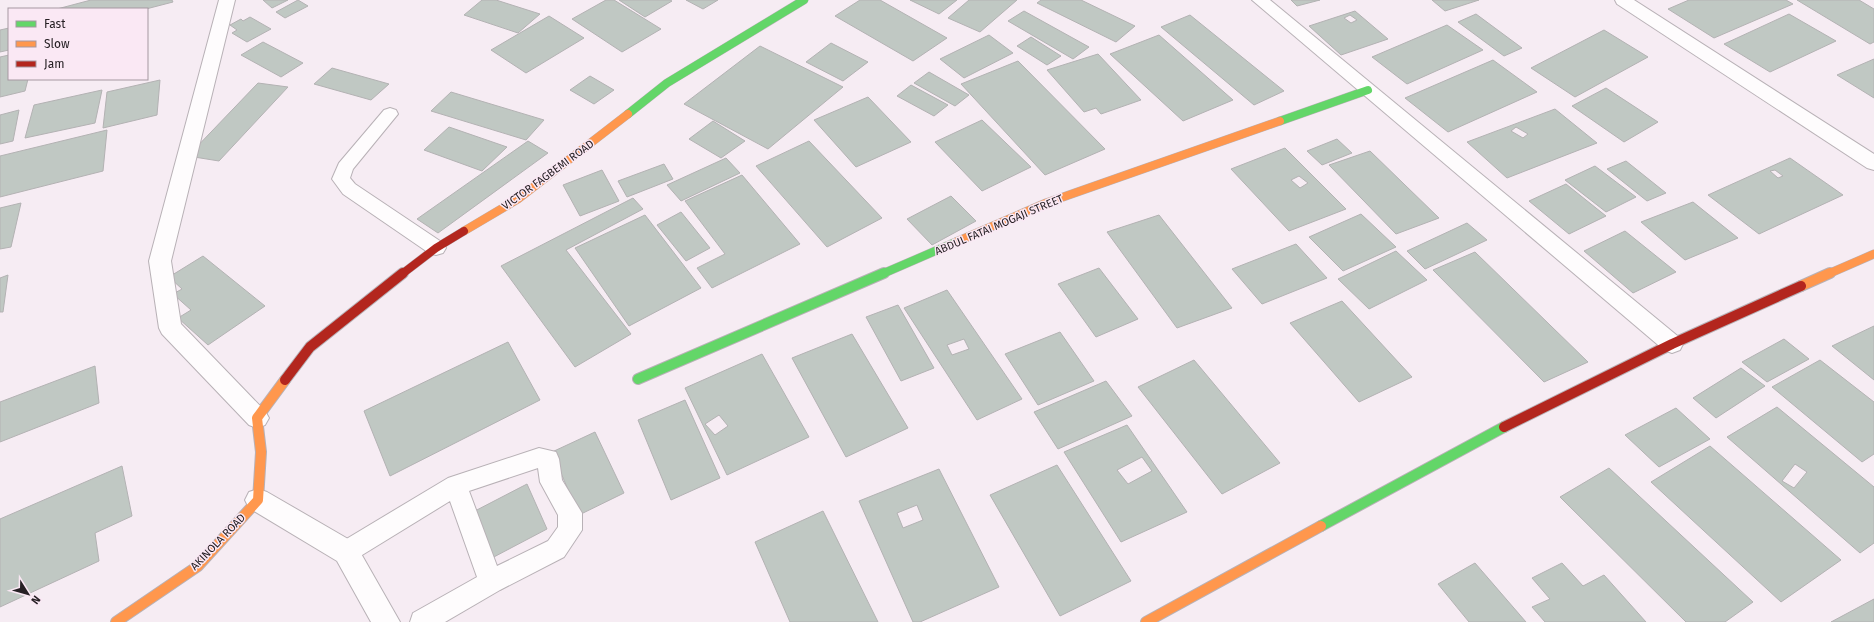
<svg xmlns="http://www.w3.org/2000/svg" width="1874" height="622" viewBox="0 0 1874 622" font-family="'Fira Sans',sans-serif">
  <rect width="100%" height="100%" fill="#f6ecf3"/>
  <g fill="#c0c8c3" stroke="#b3b2b3" fill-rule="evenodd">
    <polygon points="91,0 172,0 173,2 146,9 57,9"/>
    <polygon points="263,0 288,0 272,8"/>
    <polygon points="298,0 308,6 285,18 276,12"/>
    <polygon points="482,0 496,0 540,14 518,33 464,15"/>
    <polygon points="606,0 614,0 661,29 622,52 572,19"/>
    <polygon points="619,0 670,0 672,1 645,17"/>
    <polygon points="686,0 718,0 703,9"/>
    <polygon points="860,0 880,0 947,38 913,61 835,16"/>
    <polygon points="910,0 957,0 939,14"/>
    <polygon points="969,0 1017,0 980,32 948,18"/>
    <polygon points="1041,0 1081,0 1135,26 1116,42 1037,3"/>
    <polygon points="1291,0 1320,0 1297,6"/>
    <polygon points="1432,0 1479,0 1445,11"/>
    <polygon points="1689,0 1786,0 1793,4 1714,38 1668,9"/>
    <polygon points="1797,0 1859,0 1874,9 1874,42 1870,44"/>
    <polygon points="1024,11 1089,47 1073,59 1008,21"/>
    <path d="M1355,11L1388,39L1341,55L1309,26ZM1350,15L1357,20L1351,23L1344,18Z"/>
    <polygon points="1476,14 1522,48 1504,56 1458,22"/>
    <polygon points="1789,14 1836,41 1770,72 1724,44"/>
    <polygon points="1190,15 1284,91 1254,105 1161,27"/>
    <polygon points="549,16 584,38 526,73 491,50"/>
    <polygon points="250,17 271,29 247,42 232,33 237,30 230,25 241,19 243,21"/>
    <polygon points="1447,25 1483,50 1407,84 1372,57"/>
    <polygon points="9,28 9,50 0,52 0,30"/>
    <polygon points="1604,30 1648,57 1575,97 1531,68"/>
    <polygon points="989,35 1013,53 964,78 940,59"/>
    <polygon points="1159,35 1233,100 1183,121 1110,54"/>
    <polygon points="1031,37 1061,56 1047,65 1017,46"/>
    <polygon points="263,42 303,63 281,77 241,55"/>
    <polygon points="831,43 868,62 843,81 806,62"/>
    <polygon points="760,46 843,87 768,149 684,104"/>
    <polygon points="1098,54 1141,100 1101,114 1096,108 1084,112 1047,70"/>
    <polygon points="9,55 9,79 28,79 25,91 0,97 0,57"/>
    <polygon points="1874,59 1874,98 1837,75"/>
    <polygon points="1493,60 1537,92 1448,132 1405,98"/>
    <polygon points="1018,61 1105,149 1045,175 961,84"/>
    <polygon points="332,68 389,84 371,100 314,84"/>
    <polygon points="929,72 969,95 955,106 914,83"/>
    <polygon points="590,76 614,90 594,104 570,90"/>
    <polygon points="160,80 157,115 103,128 107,92"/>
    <polygon points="258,83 288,87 219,161 188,156"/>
    <polygon points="911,85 948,105 934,116 897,96"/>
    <polygon points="1606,88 1658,122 1624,142 1572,106"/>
    <polygon points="102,90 95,123 25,138 34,105"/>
    <polygon points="451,92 544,120 526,140 431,111"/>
    <polygon points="868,97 911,142 856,167 814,120"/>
    <path d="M1555,109L1597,143L1507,178L1467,142ZM1516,127L1528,134L1523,138L1511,131Z"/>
    <polygon points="19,110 13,141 0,144 0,115"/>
    <polygon points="982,120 1031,167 982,191 935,142"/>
    <polygon points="713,121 745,141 721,158 689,139"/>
    <polygon points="449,127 507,147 482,171 424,150"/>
    <polygon points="107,130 103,171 0,197 0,156"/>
    <polygon points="1337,139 1352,153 1322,165 1307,151"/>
    <polygon points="528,141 548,153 438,233 417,219"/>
    <polygon points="809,141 882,218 827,247 756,166"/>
    <path d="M1285,148L1346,209L1289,231L1231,169ZM1299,176L1308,183L1300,188L1291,180Z"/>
    <polygon points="1370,151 1439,218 1396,234 1329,165"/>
    <polygon points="726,158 740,173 681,201 667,185"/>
    <path d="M1790,158L1843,195L1759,234L1708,195ZM1775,170L1783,176L1778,178L1770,171Z"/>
    <polygon points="1626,161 1666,193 1647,201 1607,169"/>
    <polygon points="664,164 673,179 627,197 618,181"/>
    <polygon points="1595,166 1636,197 1606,212 1565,180"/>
    <polygon points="602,170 619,201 580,216 563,185"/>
    <polygon points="742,175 800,244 712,288 697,268 725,254 685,201"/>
    <polygon points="1566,184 1606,216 1569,234 1529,201"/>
    <polygon points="951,196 976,221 932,245 907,219"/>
    <polygon points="633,198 643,209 566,250 631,334 575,367 501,266"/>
    <polygon points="1693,202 1738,238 1685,260 1641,222"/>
    <polygon points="21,203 11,247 0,249 0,208"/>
    <polygon points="681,212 710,248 686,261 657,225"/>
    <polygon points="1361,214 1396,247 1343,271 1309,237"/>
    <polygon points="645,215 701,288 629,326 575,248"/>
    <polygon points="1159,215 1232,308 1177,328 1107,232"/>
    <polygon points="1467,223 1487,240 1425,269 1407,251"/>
    <polygon points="1625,231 1676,272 1633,293 1584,251"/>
    <polygon points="1296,244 1327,278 1262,304 1232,269"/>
    <polygon points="1396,251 1427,280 1369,309 1338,279"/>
    <polygon points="1475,252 1588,362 1544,382 1433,270"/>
    <polygon points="203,256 265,306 208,345 178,318 191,310 173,294 182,289 169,277"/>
    <polygon points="1099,268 1138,319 1096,337 1058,284"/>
    <polygon points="8,275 3,312 0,312 0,278"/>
    <path d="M947,290L1022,399L977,420L904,308ZM964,339L969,349L952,355L947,345Z"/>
    <polygon points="1342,301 1412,377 1359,402 1290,323"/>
    <polygon points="898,305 934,368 901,381 866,317"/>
    <polygon points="1874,326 1874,380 1832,346"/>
    <polygon points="1060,332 1094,381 1038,405 1005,354"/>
    <polygon points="852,334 908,428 846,457 792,358"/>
    <polygon points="1784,339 1809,359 1767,382 1742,362"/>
    <polygon points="508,342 540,400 390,476 364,411"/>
    <path d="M762,354L809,437L727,475L685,388ZM719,415L728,426L715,435L705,424Z"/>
    <polygon points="1194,360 1280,463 1222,494 1138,387"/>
    <polygon points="1820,360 1874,402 1874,454 1862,462 1772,387"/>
    <polygon points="95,366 99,403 0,442 0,402"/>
    <polygon points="1741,368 1765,386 1716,418 1693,398"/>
    <polygon points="1106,381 1132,416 1058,449 1034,412"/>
    <polygon points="685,400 720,478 671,500 638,420"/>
    <path d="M1777,407L1874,487V543L1860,553L1727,437ZM1795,464L1807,472L1794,488L1782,481Z"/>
    <polygon points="1676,408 1710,439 1659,467 1625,435"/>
    <path d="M1127,425L1187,512L1121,542L1064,452ZM1142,457L1152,471L1128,484L1117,470Z"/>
    <polygon points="595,432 624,493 579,515 552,452"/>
    <polygon points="1710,446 1841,560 1781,602 1651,482"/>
    <polygon points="1057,465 1131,581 1060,616 990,495"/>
    <polygon points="122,466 132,516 95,533 99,561 0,607 0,519"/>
    <polygon points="1609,468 1753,602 1725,622 1686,622 1560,497"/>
    <path d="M939,469L999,587L920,622H913L859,501ZM917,505L923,520L903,528L897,513Z"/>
    <polygon points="527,484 547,529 490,559 471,513"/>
    <polygon points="823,511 878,622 790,622 755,542"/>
    <polygon points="1475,563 1526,622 1469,622 1438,584"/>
    <polygon points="1562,563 1583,586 1604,575 1646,622 1545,622 1532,607 1550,599 1532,578"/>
    <polygon points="1874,599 1874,622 1831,622"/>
  </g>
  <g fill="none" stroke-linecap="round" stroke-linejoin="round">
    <defs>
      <g id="lane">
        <polygon points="390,108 396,110 398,114 353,169 350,178 355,184 443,243 446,248 443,253 436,255 429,253 343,194 332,179 339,163 384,110"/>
        <path d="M539,448L556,452L559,459L562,480L582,513V530L564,557L500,590L445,622H410L413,613L477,577L450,501L354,560L346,563L338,560L334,552L338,544L448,478ZM538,468L540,482L558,515V527L548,541L497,566L469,491Z"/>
      </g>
      <g id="street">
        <polygon points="219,0 235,0 171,261 181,324 265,411 269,418 265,425 257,428 249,425 162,334 159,328 149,261"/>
        <polygon points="1252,0 1270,0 1680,338 1683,344 1680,350 1672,353 1664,350"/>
        <polygon points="1615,0 1634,0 1874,154 1874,170 1867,168 1617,4"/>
        <polygon points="258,489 267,492 355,543 400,622 371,622 337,561 249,508 245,500 249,492"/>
      </g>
      <g id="fast-far1">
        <polyline points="628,114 667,83 804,0"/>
        <polyline points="1280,121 1368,90"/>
        <polyline points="882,274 956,242"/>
      </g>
      <g id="fast">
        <polyline points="638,379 884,273"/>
        <polyline points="1321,526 1504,427"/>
      </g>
      <g id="slow-far1">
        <polyline points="464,231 518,199 628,114"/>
        <polyline points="956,242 1046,203 1280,121"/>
        <polyline points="1828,274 1874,254"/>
      </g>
      <g id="slow">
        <polyline points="1801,286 1830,273"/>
        <polyline points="116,622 198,566 258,500 261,452 257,418 285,380"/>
        <polyline points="1146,622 1321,526"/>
      </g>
      <polyline id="jam-far1" points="402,274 436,248 464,231"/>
      <g id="jam">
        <polyline points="285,380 310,347 403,273"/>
        <polyline points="1504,427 1672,344 1801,286"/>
      </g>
    </defs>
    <use href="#lane" stroke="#b8b1b6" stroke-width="2"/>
    <use href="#street" stroke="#b8b1b6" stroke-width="2"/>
    <use href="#fast-far1" stroke="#b8b1b6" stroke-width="9"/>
    <use href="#fast" stroke="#b8b1b6" stroke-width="12"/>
    <use href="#slow-far1" stroke="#b8b1b6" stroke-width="9"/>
    <use href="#slow" stroke="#b8b1b6" stroke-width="12"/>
    <use href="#jam-far1" stroke="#b8b1b6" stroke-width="9"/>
    <use href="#jam" stroke="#b8b1b6" stroke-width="12"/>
    <use href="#lane" fill="#fefcfd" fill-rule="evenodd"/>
    <use href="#street" fill="#fefcfd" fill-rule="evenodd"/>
    <use href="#fast-far1" stroke="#63d668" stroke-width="8"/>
    <use href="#fast" stroke="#63d668" stroke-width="10"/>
    <use href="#slow-far1" stroke="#ff974d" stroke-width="8"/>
    <use href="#slow" stroke="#ff974d" stroke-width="10"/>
    <use href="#jam-far1" stroke="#b3261e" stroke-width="8"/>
    <use href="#jam" stroke="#b3261e" stroke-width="10"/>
  </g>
  <g text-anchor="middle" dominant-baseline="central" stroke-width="3" stroke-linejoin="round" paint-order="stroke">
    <g font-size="11" fill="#262024" stroke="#fae8f4">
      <text transform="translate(548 175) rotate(-36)">VICTOR FAGBEMI ROAD</text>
      <text transform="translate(999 225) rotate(-23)">ABDUL FATAI MOGAJI STREET</text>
      <text transform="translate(218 542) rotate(-46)">AKINOLA ROAD</text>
    </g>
  </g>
  <rect x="8" y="8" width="140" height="72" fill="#fae8f4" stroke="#a598a1"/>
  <rect x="16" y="21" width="20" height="6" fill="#63d668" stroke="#a598a1"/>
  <text x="44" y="28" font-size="12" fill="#262024">Fast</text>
  <rect x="16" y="41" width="20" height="6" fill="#ff974d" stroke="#a598a1"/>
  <text x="44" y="48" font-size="12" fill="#262024">Slow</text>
  <rect x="16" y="61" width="20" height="6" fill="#b3261e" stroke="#a598a1"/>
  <text x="44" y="68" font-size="12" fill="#262024">Jam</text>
  <g transform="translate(28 594) rotate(127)" stroke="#fae8f4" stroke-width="3" paint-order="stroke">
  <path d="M0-3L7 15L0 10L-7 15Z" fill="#262024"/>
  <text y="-6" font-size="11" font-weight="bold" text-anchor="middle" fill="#262024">N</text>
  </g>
</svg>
